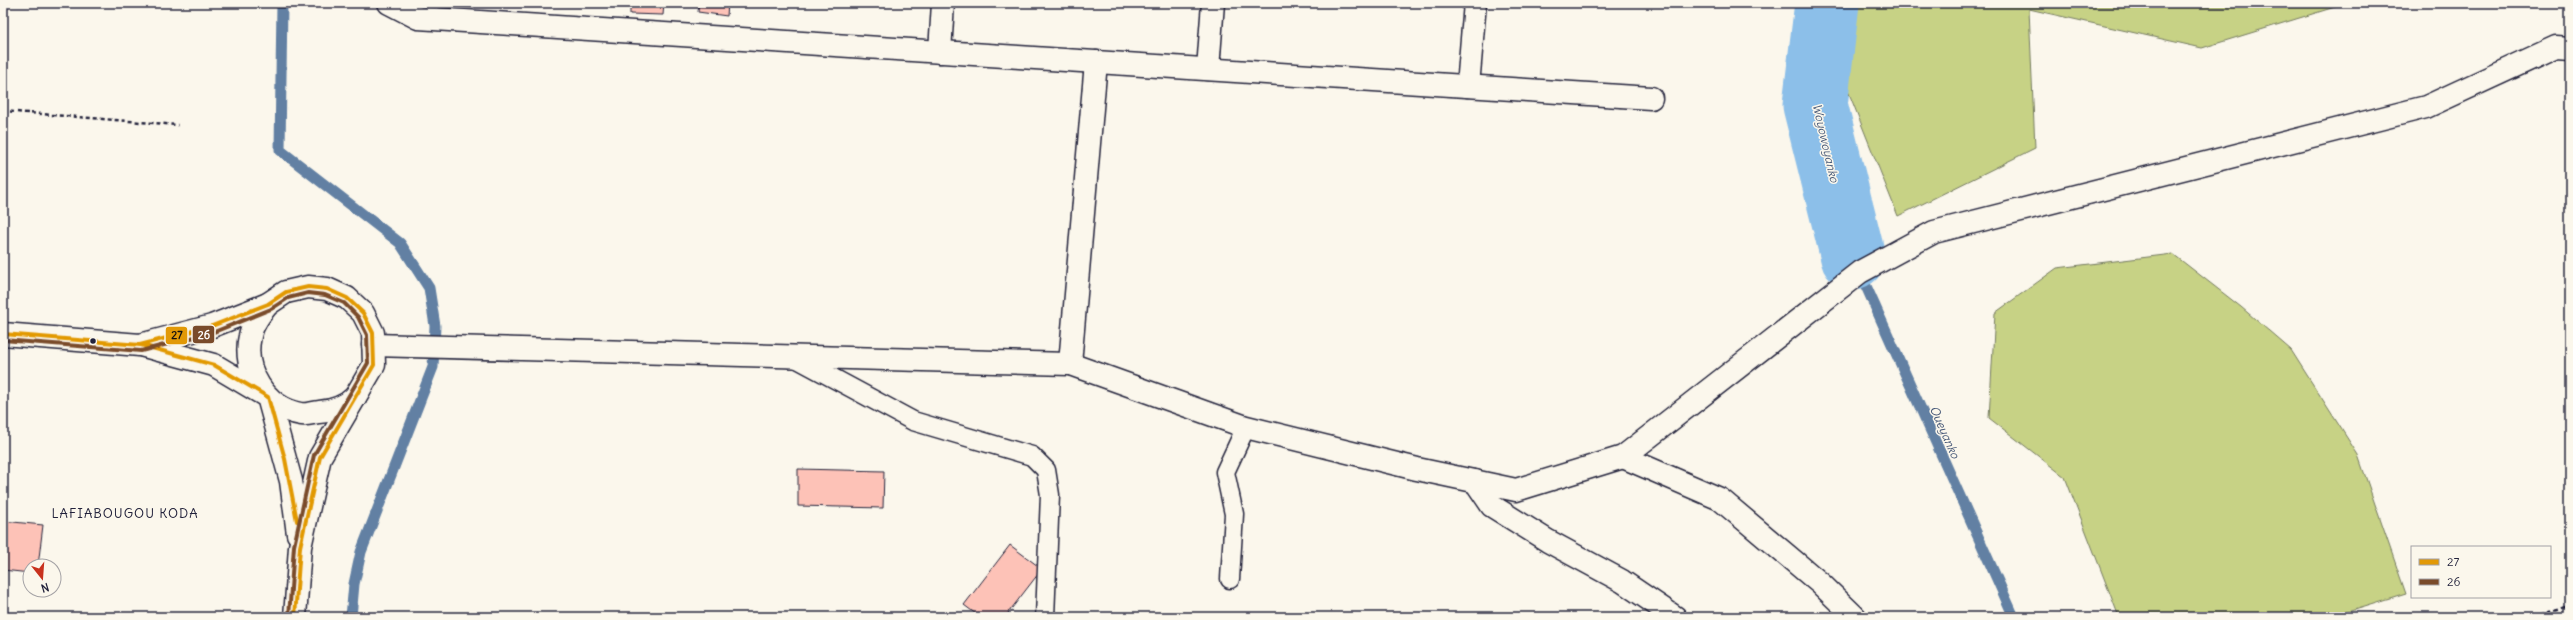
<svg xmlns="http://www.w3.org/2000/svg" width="2573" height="620" viewBox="0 0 2573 620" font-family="Delius,sans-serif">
  <rect width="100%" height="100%" fill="#fbf7ec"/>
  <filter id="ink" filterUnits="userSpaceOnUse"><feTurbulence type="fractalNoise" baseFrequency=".025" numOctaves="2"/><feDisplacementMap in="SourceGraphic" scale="8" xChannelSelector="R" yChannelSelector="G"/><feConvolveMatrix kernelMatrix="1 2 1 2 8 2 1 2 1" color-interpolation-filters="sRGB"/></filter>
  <g filter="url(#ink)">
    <g fill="#c7d285" stroke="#747a60">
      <polygon points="1813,3 2348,3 2202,48 2029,9 2035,148 1898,216"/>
      <polygon points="2173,254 2241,307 2291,350 2358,455 2406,594 2331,617 2119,617 2065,477 1989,418 1995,313 2057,268"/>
    </g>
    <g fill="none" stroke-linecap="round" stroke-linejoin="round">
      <g stroke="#6280a3" stroke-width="11">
        <polyline points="282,3 280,150 400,243 429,288 435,326 433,367 361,552 354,584 351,617"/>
        <polyline points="1853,257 2014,617"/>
      </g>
      <polyline stroke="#8cbfe9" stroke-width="65" points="1827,3 1815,105 1853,257"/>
    </g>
    <g fill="#fdc2b7" stroke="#22223b">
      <polygon points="630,3 664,3 663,15 630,14"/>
      <polygon points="699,3 728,3 727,16 698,12"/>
      <polygon points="798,469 884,471 883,508 798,506"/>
      <polygon points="3,521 43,525 38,566 30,566 30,573 3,570"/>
      <polygon points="1010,545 1042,569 1005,617 980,617 964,605"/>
    </g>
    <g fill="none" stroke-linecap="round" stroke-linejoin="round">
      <defs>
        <g id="service">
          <polyline points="794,357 913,421 1032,456 1046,470 1050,495 1045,617"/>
          <polyline points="1230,579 1234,514 1225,472 1246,427"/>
        </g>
        <g id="minor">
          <polyline points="389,3 418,18 1651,98"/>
          <polyline points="940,52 943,3"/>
          <polyline points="1208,69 1213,3"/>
          <polyline points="1468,86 1475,3"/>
          <polyline points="1070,364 1096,62"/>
          <polyline points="1623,457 1720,499 1821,584 1855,617"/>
          <polyline points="1475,481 1492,506 1548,541 1622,581 1675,617"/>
        </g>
        <g id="tertiary">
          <path d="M268,304C260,314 252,324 250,336C242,370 265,408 301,414C306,415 313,413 319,412C332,411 345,407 355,397"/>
          <polyline points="3,334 140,345 214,365 268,397 291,481 298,534"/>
          <polyline points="140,345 212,326 268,304 286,292 308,287 327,289 347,298 363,313 373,333 374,365 320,457 300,547 295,617"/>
          <polyline points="373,345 1070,364 1246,427 1417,469 1516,490 1623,457 1860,272 1934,232 2426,107 2556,47 2570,48"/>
        </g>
      </defs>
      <use href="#service" stroke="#22223b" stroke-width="21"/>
      <use href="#minor" stroke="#22223b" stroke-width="25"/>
      <use href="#tertiary" stroke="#22223b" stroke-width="25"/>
      <g stroke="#22223b" stroke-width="2.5" stroke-dasharray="4 3" stroke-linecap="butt">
        <polyline points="3,111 178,125"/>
        <polyline points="2529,617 2570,606"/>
      </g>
      <use href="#service" stroke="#fbf7ec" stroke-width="18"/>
      <use href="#minor" stroke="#fbf7ec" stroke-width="22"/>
      <use href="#tertiary" stroke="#fbf7ec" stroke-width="22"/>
      <defs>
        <g id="bus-1">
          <polyline points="3,334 140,345 212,326 268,304 286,292 308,287 327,289 347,298 363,313 373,333 374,365 320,457 300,547 295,617"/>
          <polyline points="141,345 214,365 268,397 285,459 297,521"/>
        </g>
        <polyline id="bus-2" points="3,340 141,351 214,332 271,309 288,298 308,293 325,295 344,303 358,317 367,335 368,363 314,455 294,546 289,617"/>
      </defs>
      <use href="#bus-1" stroke="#fbf7ec" stroke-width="7"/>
      <use href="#bus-2" stroke="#fbf7ec" stroke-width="7"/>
      <use href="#bus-1" stroke="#e29906" stroke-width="4"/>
      <use href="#bus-2" stroke="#7a4b2a" stroke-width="4"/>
    </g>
  </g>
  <circle fill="#22223b" stroke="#fbf7ec" stroke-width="1.5" cx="93" cy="341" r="3.5"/>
  <g text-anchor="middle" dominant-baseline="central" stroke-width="3" stroke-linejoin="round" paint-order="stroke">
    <g font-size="12" font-style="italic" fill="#475978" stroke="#fbf7ec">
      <text transform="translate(1826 143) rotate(77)">Woyowoyanko</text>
      <text transform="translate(1945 432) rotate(66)">Oueyanko</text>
    </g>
    <g font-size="13" letter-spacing="1" fill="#22223b" stroke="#fbf7ec">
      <text x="125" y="513">LAFIABOUGOU KODA</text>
    </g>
  </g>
  <g stroke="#fbf7ec" stroke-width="1.5">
    <rect x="192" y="325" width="23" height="19" rx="4" fill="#7a4b2a"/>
    <rect x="165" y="326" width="23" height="19" rx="4" fill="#e29906"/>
  </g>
  <g font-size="11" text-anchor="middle" font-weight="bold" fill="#fff">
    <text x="204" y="339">26</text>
  </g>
  <g font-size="11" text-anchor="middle" font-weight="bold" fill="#111">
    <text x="177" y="339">27</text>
  </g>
  <rect width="2573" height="620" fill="none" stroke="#fbf7ec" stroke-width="16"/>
  <rect x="8" y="8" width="2557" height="604" fill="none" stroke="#22223b" stroke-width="1.5" filter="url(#ink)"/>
  <rect x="2411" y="546" width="140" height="52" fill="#fbf7ec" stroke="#a4a2a5"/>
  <rect x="2419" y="559" width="20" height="6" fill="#e29906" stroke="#a4a2a5"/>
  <text x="2447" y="566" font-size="12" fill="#22223b">27</text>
  <rect x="2419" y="579" width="20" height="6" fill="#7a4b2a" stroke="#a4a2a5"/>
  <text x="2447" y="586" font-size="12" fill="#22223b">26</text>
  <g transform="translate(42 578) rotate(163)"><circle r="19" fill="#fbf7ec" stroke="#a4a2a5"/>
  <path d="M0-3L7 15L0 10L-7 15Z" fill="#c8321e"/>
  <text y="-6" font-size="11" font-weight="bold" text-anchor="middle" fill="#22223b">N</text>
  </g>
</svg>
